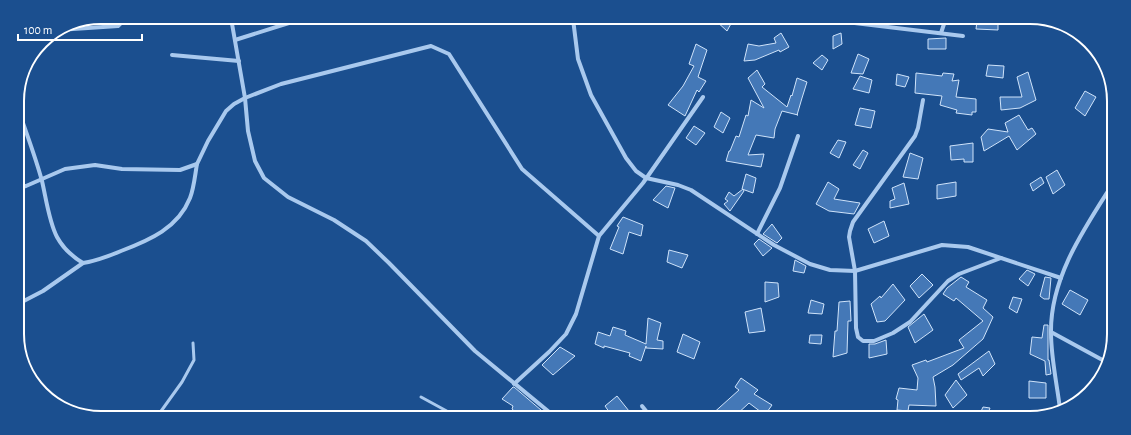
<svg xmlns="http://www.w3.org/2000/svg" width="1131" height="435" viewBox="0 0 1131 435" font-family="'Alegreya Sans',sans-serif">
  <rect width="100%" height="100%" fill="#1b4f8f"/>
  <g fill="#4478b7" stroke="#cfe3fa">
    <polygon points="715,20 733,20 727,31"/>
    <polygon points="977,21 998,21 998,30 976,29"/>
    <polygon points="781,33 789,47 780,52 779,50 755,60 744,61 748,44 759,46 776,43 774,38"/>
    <polygon points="841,33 842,44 833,49 833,36"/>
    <polygon points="946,38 946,49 928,49 928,39"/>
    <polygon points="696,44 707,50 698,77 706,81 699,92 697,90 685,116 668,105 683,86 694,66 689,64"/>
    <polygon points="858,54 869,59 863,74 851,73"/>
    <polygon points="822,55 828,60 822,70 813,63"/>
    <polygon points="988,65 1004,66 1003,78 986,76"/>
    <polygon points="757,70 765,84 762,87 787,107 791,95 792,96 797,78 807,82 802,98 797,115 798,115 782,111 775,129 774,138 756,135 748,155 764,154 761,167 726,161 729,151 730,151 736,136 739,137 746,115 748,116 751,100 764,108 748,78"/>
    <polygon points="1028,72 1036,100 1020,108 1001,110 1000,97 1022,97 1017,77"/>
    <polygon points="916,73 942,76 943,73 954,74 952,81 959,80 956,97 976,99 976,112 972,112 972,115 956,113 957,110 940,105 942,96 915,93"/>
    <polygon points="897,74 909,77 905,87 896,85"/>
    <polygon points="860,76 872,80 869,93 853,89"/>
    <polygon points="1085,91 1096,97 1085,116 1075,108"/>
    <polygon points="860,108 875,111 871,128 855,125"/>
    <polygon points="721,112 730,118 723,133 714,127"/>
    <polygon points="1019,115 1028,130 1032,128 1036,134 1017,150 1009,136 984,151 981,137 988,129 1008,132 1005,123"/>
    <polygon points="694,126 705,133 696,145 686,138"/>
    <polygon points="838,140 846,142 839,158 830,153"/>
    <polygon points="973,143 973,162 964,162 964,159 951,160 950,146"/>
    <polygon points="863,150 868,153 860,169 853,165"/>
    <polygon points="910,153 923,158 918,179 903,177"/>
    <polygon points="1057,170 1065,185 1053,194 1046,177"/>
    <polygon points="746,174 756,178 753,193 742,189"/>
    <polygon points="1041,177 1044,183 1033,191 1030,184"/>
    <polygon points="828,182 839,189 834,199 860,203 854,214 829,211 816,204"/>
    <polygon points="956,182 956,196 937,199 937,185"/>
    <polygon points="904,183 909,204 890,208 890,201 895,199 892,188"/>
    <polygon points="666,186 675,188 668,208 653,200"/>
    <polygon points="743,189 744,191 730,211 724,204 728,201 725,199 729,192 734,196"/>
    <polygon points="623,217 643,225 641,236 629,232 623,254 610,249 619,227 617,226"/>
    <polygon points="884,221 889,236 874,243 868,229"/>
    <polygon points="772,224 782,238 777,243 763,234"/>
    <polygon points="759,239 772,248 763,256 754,244"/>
    <polygon points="669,250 688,255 682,268 667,262"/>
    <polygon points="795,260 806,266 804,273 793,271"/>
    <polygon points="1027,270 1035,274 1028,286 1019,279"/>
    <polygon points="922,274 933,285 919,298 910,286"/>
    <polygon points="961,277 969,282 966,287 987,300 983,308 993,317 983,339 953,365 933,377 935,387 936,406 909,405 908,411 897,410 898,400 896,399 899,388 917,390 918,378 912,365 926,360 927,362 964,348 959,340 983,321 956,298 954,301 943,294 947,288"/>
    <polygon points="1045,277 1051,278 1049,299 1044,299 1040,296"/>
    <polygon points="765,282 778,283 779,297 765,302"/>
    <polygon points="893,284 905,300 885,321 877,322 871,304 880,296 881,298"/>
    <polygon points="1070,290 1088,300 1080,315 1062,304"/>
    <polygon points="1013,297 1022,299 1017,313 1009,308"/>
    <polygon points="811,300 824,304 822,314 808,313"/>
    <polygon points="850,301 851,321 848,321 847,353 833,357 835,331 837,331 839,302"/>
    <polygon points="761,308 765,331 749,333 745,312"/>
    <polygon points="924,314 933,330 915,343 908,327"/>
    <polygon points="648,318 661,323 657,340 663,341 663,349 646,348 646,346 641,361 629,356 630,353 604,346 604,348 595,344 598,332 610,336 613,327 626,331 625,335 646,344"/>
    <polygon points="1044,325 1048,325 1048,360 1049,360 1051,374 1046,375 1045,361 1030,354 1032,337 1042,338"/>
    <polygon points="683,334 700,342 694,359 677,352"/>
    <polygon points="810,335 822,335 821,344 809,343"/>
    <polygon points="886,340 887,354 869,358 869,344 875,344"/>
    <polygon points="560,347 575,356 553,375 542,365"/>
    <polygon points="989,351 995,364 983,376 979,368 961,380 958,374"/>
    <polygon points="741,378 758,390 754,394 772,405 765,415 749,403 735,416 710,416 739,390 735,387"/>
    <polygon points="956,380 967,395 953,408 945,395"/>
    <polygon points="1029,381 1046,383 1046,398 1029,398"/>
    <polygon points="513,387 514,387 548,416 519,415 512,409 513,406 502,399"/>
    <polygon points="617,396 633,416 612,416 605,406"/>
    <polygon points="983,407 990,408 986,418 978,418"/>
  </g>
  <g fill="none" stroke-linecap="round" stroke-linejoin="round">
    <g stroke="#a9c9ee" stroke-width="3">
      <polyline points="421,397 454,415"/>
      <polyline points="159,414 182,382 194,360 193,343"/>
    </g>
    <g stroke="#a9c9ee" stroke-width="4">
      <polyline points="231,18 245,98 248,131 255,161 264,178 288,197 334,220 366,241 389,263 475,351 554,416"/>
      <polyline points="573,19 578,59 591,95 626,158 636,171 646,178 678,185 691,190 774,245 810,264 830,270 855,271 942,245 968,247 1061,278"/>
      <polyline points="838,21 963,36"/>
      <polyline points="58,30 118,26 121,23 123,17"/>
      <polyline points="941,33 945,21"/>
      <polyline points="235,40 292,22 299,18"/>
      <polyline points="172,55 239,61"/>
      <polyline points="923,100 918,128 915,136 853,222 850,231 849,237 855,271 856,328 858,337 863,341 874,341 893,333 910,322 948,281 959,274 1001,258"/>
      <path d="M17,105C25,130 35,155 42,181C46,198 49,222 57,237C63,248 73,257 83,263C97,261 109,256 121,251C150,240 178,228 190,198C194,188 195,175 197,164"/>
      <polyline points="18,188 26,186 65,169 95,165 122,169 180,170 197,164 208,141 226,111 234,104 245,98 281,84 431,46 449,54 522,169 599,236"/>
      <polyline points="757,234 780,188 798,136"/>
      <polyline points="18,304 43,291 83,263"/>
      <polyline points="1051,332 1108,363"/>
      <polyline points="514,384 549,352 566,334 576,314 599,236 643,183 703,97"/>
      <polyline points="642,406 650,416"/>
      <path d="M1060,409C1057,384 1051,358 1051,333C1050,278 1084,229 1112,185"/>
    </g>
  </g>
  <path d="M0 0H1131V435H0ZM101 24H1030A77 77 0 0 1 1107 101V334A77 77 0 0 1 1030 411H101A77 77 0 0 1 24 334V101A77 77 0 0 1 101 24Z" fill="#1b4f8f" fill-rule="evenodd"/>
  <path fill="none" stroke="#fff" stroke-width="2" d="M101 24H1030A77 77 0 0 1 1107 101V334A77 77 0 0 1 1030 411H101A77 77 0 0 1 24 334V101A77 77 0 0 1 101 24Z"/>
  <path d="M18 34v6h124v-6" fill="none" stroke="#ffffff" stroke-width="2"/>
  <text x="24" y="34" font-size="12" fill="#ffffff" stroke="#1b4f8f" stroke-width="3" paint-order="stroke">100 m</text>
</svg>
